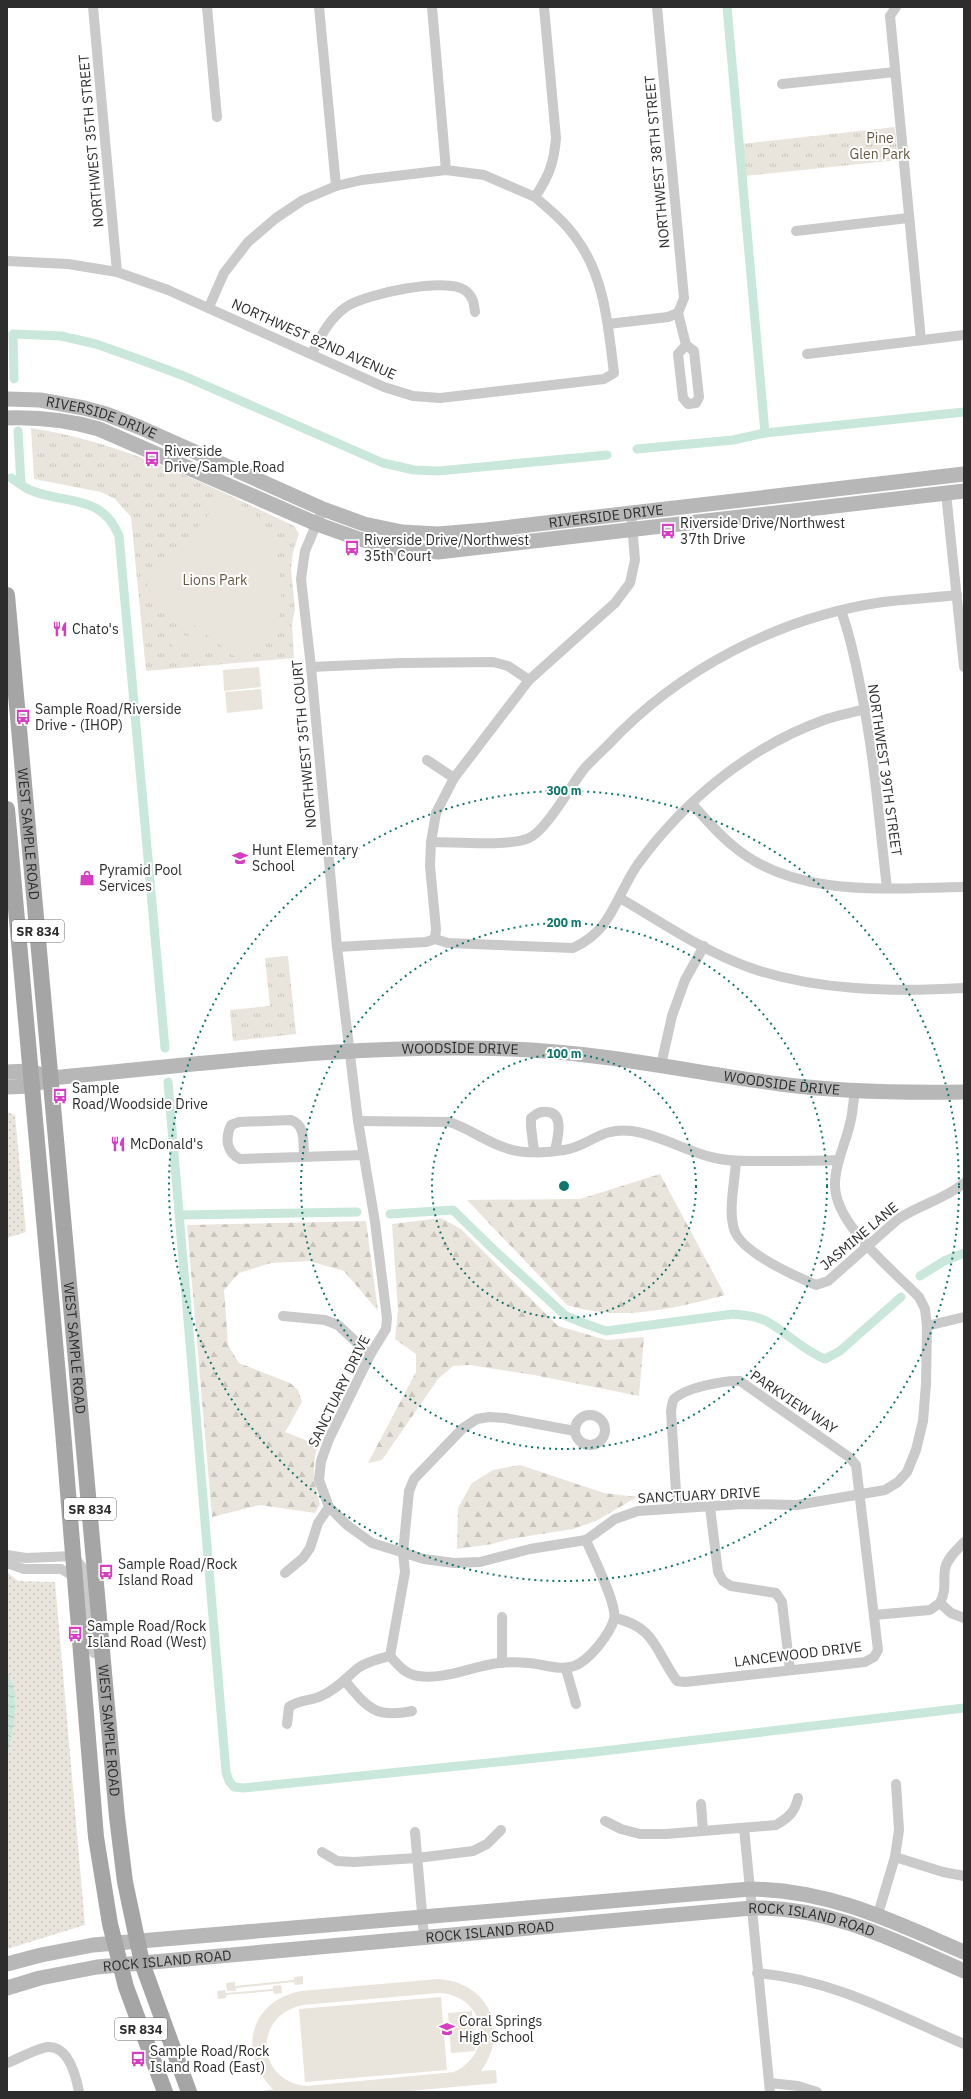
<svg xmlns="http://www.w3.org/2000/svg" width="971" height="2099" viewBox="0 0 971 2099" font-family="'IBM Plex Sans',sans-serif">
  <defs>
    <pattern id="grass-dots" width="8" height="8" patternUnits="userSpaceOnUse"><rect width="8" height="8" fill="#eae5dc"/><path d="M2 2h.1M6 6h.1" fill="none" stroke="#c9c5bd" stroke-width="1.8" stroke-linecap="round"/></pattern>
    <pattern id="forest-firs" width="22" height="20" patternUnits="userSpaceOnUse"><rect width="22" height="20" fill="#eae5dc"/><path d="M5 1l3.5 6h-7zM16 11l3.5 6h-7z" fill="#c9c5bd"/></pattern>
    <pattern id="park-tufts" width="24" height="20" patternUnits="userSpaceOnUse"><rect width="24" height="20" fill="#eae5dc"/><path d="M3 7l-1-3M5 7V3M7 7l1-3M15 17l-1-3M17 17v-4M19 17l1-3" fill="none" stroke="#c9c5bd"/></pattern>
    <pattern id="water-waves" width="16" height="10" patternUnits="userSpaceOnUse"><rect width="16" height="10" fill="#c9e8db"/><path d="M0 5q4-4 8 0t8 0" fill="none" stroke="#adc7bc"/></pattern>
  </defs>
  <rect width="100%" height="100%" fill="#fff"/>
  <g fill="url(#grass-dots)">
    <polygon points="7,1112 15,1115 26,1232 7,1238"/>
    <polygon points="7,1572 18,1581 55,1582 85,1925 7,1949"/>
  </g>
  <g fill="url(#forest-firs)">
    <path d="M660,1174L725,1295C672,1309 621,1322 567,1305L467,1200L580,1199Z"/>
    <polygon points="441,1218 461,1229 558,1326 607,1340 644,1337 639,1396 534,1375 469,1365 453,1366 438,1379 382,1460 368,1463 416,1372 416,1354 395,1339 398,1310 392,1224"/>
    <path d="M366,1221L378,1311L344,1271L309,1261L271,1263L239,1273L224,1290L228,1345L239,1363L290,1383L298,1390L302,1402L285,1432L318,1445C311,1466 314,1483 320,1504L315,1513L260,1505L212,1517L187,1225Z"/>
    <polygon points="520,1465 604,1493 637,1497 596,1521 573,1529 510,1539 492,1544 457,1549 458,1508 472,1483 493,1470"/>
  </g>
  <g fill="url(#park-tufts)">
    <polygon points="895,127 898,160 745,176 742,144"/>
    <path d="M31,428C124,442 210,486 294,526L299,534L293,552L291,569L295,609L292,624L294,658L146,671L131,517L115,499L101,492L34,479Z"/>
    <polygon points="288,956 296,1034 233,1041 230,1010 270,1006 265,958"/>
  </g>
  <g fill="#eae5dc" fill-rule="evenodd">
    <path d="M221,500C230,503 245,505 252,511C280,536 293,613 267,643C260,651 246,655 237,658L145,588Z"/>
    <polygon points="176,632 205,643 200,657 171,646"/>
    <polygon points="259,667 261,687 224,691 223,670"/>
    <polygon points="261,689 263,709 227,713 225,692"/>
    <polygon points="303,1976 303,1984 295,1985 294,1982 236,1988 236,1991 227,1991 226,1983 235,1982 235,1986 294,1980 294,1977"/>
    <path d="M438,1979C489,1982 510,2031 481,2071L496,2070L497,2083L400,2092H258L273,2089C237,2054 249,2001 301,1991ZM438,1993C485,1994 497,2052 454,2072L307,2086C256,2082 252,2015 303,2005Z"/>
    <polygon points="281,1985 282,1993 274,1994 273,1991 226,1995 226,1998 218,1999 217,1991 225,1990 226,1993 273,1989 273,1986"/>
    <polygon points="441,1997 447,2070 305,2082 299,2009"/>
    <polygon points="472,2011 475,2051 451,2053 448,2013"/>
  </g>
  <path fill="url(#water-waves)" d="M7,1673C23,1694 11,1735 7,1759Z"/>
  <g fill="none" stroke-linecap="round" stroke-linejoin="round">
    <g stroke="#c9e8db" stroke-width="9">
      <polyline points="727,7 765,433"/>
      <polyline points="14,379 13,334 61,336 96,344 141,360 184,376 383,463 414,470 438,471 607,455"/>
      <polyline points="18,431 21,484"/>
      <polyline points="637,449 733,440 765,433 964,412"/>
      <path d="M11,478C18,482 23,487 30,490C65,505 102,493 119,536L165,1048"/>
      <polyline points="168,1082 226,1772 229,1781 234,1787 243,1788 595,1752 964,1708"/>
      <path d="M390,1214L453,1210L494,1250L566,1316L586,1324L606,1331L733,1314C744,1315 756,1316 766,1321C787,1332 802,1350 825,1359L840,1351L901,1297"/>
      <polyline points="180,1215 357,1212"/>
      <polyline points="920,1276 944,1261 964,1253"/>
    </g>
    <g stroke="#cacaca" stroke-width="10">
      <polyline points="93,7 117,272"/>
      <polyline points="207,7 217,117"/>
      <polyline points="319,7 336,186"/>
      <polyline points="432,7 446,170"/>
      <polyline points="896,7 890,16 921,340"/>
      <polyline points="782,84 895,72"/>
      <polyline points="796,231 908,218"/>
      <path d="M7,261L68,264L117,272L168,290L384,387L413,396L440,398L604,379L614,373C608,326 605,277 576,238C565,222 549,209 535,197C549,176 554,163 556,138L544,7"/>
      <polyline points="209,307 224,273 248,242 276,218 303,200 336,186 362,180 446,170 484,175 535,197"/>
      <polyline points="678,313 686,345 694,351 699,397 696,403 688,404 683,398 678,354 686,345"/>
      <polyline points="608,324 668,317 678,313 684,298 657,7"/>
      <path d="M312,353C321,336 329,319 346,307C364,294 448,276 466,291C473,297 474,303 475,312"/>
      <polyline points="807,354 964,335"/>
      <polyline points="946,493 964,667"/>
      <path d="M323,509L305,551L301,579L311,667L337,947L358,1121L375,1222L387,1318L386,1329L370,1355L329,1439L321,1461L319,1480L329,1507L347,1525L372,1543L424,1559L454,1563L480,1562L530,1549L586,1540L615,1519L638,1511L743,1504L797,1505L885,1490L898,1482L907,1472L916,1450L923,1421L926,1384L927,1326L925,1309L919,1297C893,1270 834,1224 835,1184C835,1162 847,1141 851,1119C853,1111 853,1101 855,1092"/>
      <path d="M841,611C850,635 855,659 860,685C874,752 879,820 887,888"/>
      <polyline points="311,667 401,663 493,662 508,666 529,680"/>
      <polyline points="427,760 454,778"/>
      <path d="M692,804C705,818 717,833 732,845C794,899 888,888 964,887"/>
      <path d="M431,842C455,842 509,847 529,838C546,831 571,785 584,769C591,761 600,753 608,745C679,669 780,617 883,602C908,599 932,598 957,595"/>
      <path d="M620,898C661,922 703,951 748,967C815,991 894,992 964,988"/>
      <polyline points="435,939 436,929 430,866 431,842 436,813 454,778 529,680 615,603 630,583 635,560 631,512"/>
      <path d="M337,947L426,942L435,939L448,943L573,948C613,930 615,897 638,864C685,800 749,747 824,720C837,715 852,713 865,709"/>
      <polyline points="661,1065 672,1016 685,980 704,946"/>
      <path d="M358,1121L449,1122C469,1128 486,1142 506,1148C523,1154 547,1153 564,1150C590,1146 600,1127 632,1131C661,1135 687,1152 715,1158C732,1162 750,1161 767,1161C791,1161 815,1161 839,1160"/>
      <path d="M534,1151L531,1127V1118C537,1113 541,1111 548,1112C565,1114 557,1140 555,1151"/>
      <path d="M304,1157C303,1143 306,1125 291,1120L239,1122L231,1125C225,1138 226,1152 240,1159L363,1155"/>
      <path d="M736,1161C735,1182 728,1209 734,1229C740,1252 795,1276 816,1285L828,1281L897,1220C918,1205 944,1200 964,1183"/>
      <polyline points="283,1316 325,1320 338,1325 370,1355"/>
      <polyline points="927,1326 964,1317"/>
      <circle cx="590" cy="1430" r="15"/>
      <path d="M575,1431L505,1418L489,1417L477,1419L463,1428L414,1479L409,1491L403,1553L405,1572L390,1656C398,1665 405,1674 418,1676C446,1680 472,1666 499,1663C508,1662 519,1662 529,1663C543,1664 560,1671 574,1666C589,1661 610,1634 614,1619C618,1605 592,1555 586,1540"/>
      <polyline points="710,1507 718,1572 723,1581 731,1586 776,1593 782,1602 790,1670"/>
      <polyline points="7,1555 26,1558 73,1556 86,1572 94,1653"/>
      <polyline points="7,1563 24,1569 61,1569 75,1577"/>
      <polyline points="285,1573 303,1558 310,1548 318,1523 329,1507"/>
      <path d="M940,1603C947,1588 943,1583 945,1569C947,1558 957,1550 964,1542"/>
      <polyline points="874,1615 930,1610 940,1603 951,1613 964,1618"/>
      <polyline points="502,1617 502,1663"/>
      <path d="M615,1618C656,1627 655,1651 677,1681L685,1682L865,1662L874,1657L878,1650L856,1465L849,1457L740,1381C724,1380 685,1388 674,1399C672,1402 672,1406 671,1411L677,1508"/>
      <polyline points="566,1669 576,1704"/>
      <path d="M345,1681C367,1707 375,1719 412,1711"/>
      <path d="M287,1724L289,1707C298,1700 311,1701 321,1696C336,1690 346,1678 358,1668C368,1661 379,1659 390,1656"/>
      <polyline points="701,1804 703,1831"/>
      <path d="M605,1821L621,1829L640,1834H666L776,1825C788,1818 795,1812 798,1798"/>
      <polyline points="744,1828 770,2092"/>
      <polyline points="415,1832 424,1936"/>
      <polyline points="322,1852 337,1861 354,1862 417,1858 473,1851 487,1844 501,1830"/>
      <polyline points="895,1857 943,1872 964,1876"/>
      <polyline points="878,1914 895,1857 899,1830 896,1784"/>
      <path d="M757,1973C832,1979 897,2015 964,2044"/>
      <path d="M7,2063C18,2059 37,2048 48,2047C69,2046 76,2076 79,2092"/>
      <polyline points="770,2083 798,2086 817,2092"/>
    </g>
    <g stroke="#b7b7b7" stroke-width="15">
      <path id="s1" d="M7,399L40,400L84,408L106,414L139,427L323,509L364,524L402,532L438,534L486,530L964,474"/>
      <path d="M7,418C39,417 68,420 99,429L317,524L359,539L401,549L438,552L964,491"/>
      <polyline points="7,1072 30,1071 42,1075"/>
      <path id="s2" d="M7,1087L31,1086L51,1078C204,1064 357,1043 510,1049C601,1052 690,1072 780,1084C841,1092 902,1093 964,1092"/>
      <path d="M7,1964L41,1955L93,1945L750,1889C831,1890 892,1921 964,1952"/>
      <path id="s3" d="M7,1988L40,1978L97,1967L752,1908C832,1907 893,1940 964,1971"/>
    </g>
    <g stroke="#a5a5a5" stroke-width="16">
      <path id="s4" d="M7,595L117,1817L125,1882L142,1963L189,2092"/>
      <polyline points="7,809 63,1431 96,1837 110,1924 126,1987 165,2092"/>
    </g>
  </g>
  <g fill="none" stroke="#0f766e" stroke-width="2" stroke-dasharray="2 4">
    <circle cx="564" cy="1186" r="132"/>
    <circle cx="564" cy="1186" r="263"/>
    <circle cx="564" cy="1186" r="395"/>
  </g>
  <defs>
    <symbol id="bus-bare" viewBox="-9 -9 18 18"><path d="M-5-6H5V4H4V6H2V4H-2V6H-4V4H-5ZM-3.5-4V0h7V-4ZM-3.5 1.2v1.5H-2V1.2ZM2 1.2v1.5H3.5V1.2Z" fill="#d63dc3" stroke="#fff" stroke-width="2.5" paint-order="stroke"/></symbol>
    <symbol id="restaurant-bare" viewBox="-9 -9 18 18"><path d="M-5-6h1v4h1v-4h1v4h1v-4h1v5L-1.5 .5V6h-2V.5L-5-1ZM5-6V6H3V1.5H1.5Q1.5-4 5-6Z" fill="#d63dc3" stroke="#fff" stroke-width="2.5" paint-order="stroke"/></symbol>
    <symbol id="school-bare" viewBox="-9 -9 18 18"><path d="M0-5L7-2L0 1L-7-2ZM-4 1L0 2.5L4 1V4Q0 6-4 4Z" fill="#d63dc3" stroke="#fff" stroke-width="2.5" paint-order="stroke"/></symbol>
    <symbol id="shop-bare" viewBox="-9 -9 18 18"><path d="M-5-2.5h2.3a2.7 3.5 0 0 1 5.4 0H5L5.5 6h-11ZM-1.5-2.5h3a1.5 2.3 0 0 0-3 0Z" fill="#d63dc3" stroke="#fff" stroke-width="2.5" paint-order="stroke"/></symbol>
  </defs>
  <g fill-rule="evenodd">
    <use href="#bus-bare" x="141" y="448" width="22" height="22"/>
    <use href="#bus-bare" x="657" y="520" width="22" height="22"/>
    <use href="#bus-bare" x="341" y="537" width="22" height="22"/>
    <use href="#restaurant-bare" x="49" y="618" width="22" height="22"/>
    <use href="#bus-bare" x="12" y="706" width="22" height="22"/>
    <use href="#school-bare" x="229" y="847" width="22" height="22"/>
    <use href="#shop-bare" x="76" y="867" width="22" height="22"/>
    <use href="#bus-bare" x="49" y="1085" width="22" height="22"/>
    <use href="#restaurant-bare" x="107" y="1133" width="22" height="22"/>
    <use href="#bus-bare" x="95" y="1561" width="22" height="22"/>
    <use href="#bus-bare" x="64" y="1623" width="22" height="22"/>
    <use href="#school-bare" x="436" y="2018" width="22" height="22"/>
    <use href="#bus-bare" x="127" y="2048" width="22" height="22"/>
  </g>
  <g text-anchor="middle" dominant-baseline="central" stroke-width="4" stroke-linejoin="round" paint-order="stroke">
    <g fill="#fff" stroke="#6c6c6c" stroke-width="1">
      <rect x="12" y="920" width="52" height="22" rx="3"/>
      <rect x="64" y="1498" width="52" height="22" rx="3"/>
      <rect x="115" y="2018" width="52" height="22" rx="3"/>
    </g>
    <g font-size="13" font-weight="bold" fill="#2d2d2d">
      <text x="38" y="931">SR 834</text>
      <text x="90" y="1509">SR 834</text>
      <text x="141" y="2029">SR 834</text>
    </g>
    <g font-size="14" fill="#655a3f" stroke="#fff">
      <text x="880" y="138">Pine<tspan x="880" dy="16">Glen Park</tspan></text>
      <text x="215" y="580">Lions Park</text>
    </g>
    <g font-size="14" fill="#2d2d2d" stroke="#fff">
      <text transform="translate(91 141) rotate(-95)">NORTHWEST 35TH STREET</text>
      <text transform="translate(657 162) rotate(-95)">NORTHWEST 38TH STREET</text>
      <text transform="translate(314 339) rotate(24)">NORTHWEST 82ND AVENUE</text>
      <text stroke="none"><textPath href="#s1" startOffset="97">RIVERSIDE DRIVE</textPath></text>
      <text stroke="none"><textPath href="#s1" startOffset="625">RIVERSIDE DRIVE</textPath></text>
      <text transform="translate(304 744) rotate(-95)">NORTHWEST 35TH COURT</text>
      <text transform="translate(885 770) rotate(82)">NORTHWEST 39TH STREET</text>
      <text stroke="none"><textPath href="#s4" startOffset="240">WEST SAMPLE ROAD</textPath></text>
      <text stroke="none"><textPath href="#s2" startOffset="456">WOODSIDE DRIVE</textPath></text>
      <text stroke="none"><textPath href="#s2" startOffset="780">WOODSIDE DRIVE</textPath></text>
      <text transform="translate(859 1236) rotate(-40)">JASMINE LANE</text>
      <text stroke="none"><textPath href="#s4" startOffset="756">WEST SAMPLE ROAD</textPath></text>
      <text transform="translate(339 1391) rotate(-64)">SANCTUARY DRIVE</text>
      <text transform="translate(794 1402) rotate(34)">PARKVIEW WAY</text>
      <text transform="translate(699 1495) rotate(-3)">SANCTUARY DRIVE</text>
      <text transform="translate(798 1654) rotate(-7)">LANCEWOOD DRIVE</text>
      <text stroke="none"><textPath href="#s4" startOffset="1140">WEST SAMPLE ROAD</textPath></text>
      <text stroke="none"><textPath href="#s3" startOffset="811">ROCK ISLAND ROAD</textPath></text>
      <text stroke="none"><textPath href="#s3" startOffset="487">ROCK ISLAND ROAD</textPath></text>
      <text stroke="none"><textPath href="#s3" startOffset="163">ROCK ISLAND ROAD</textPath></text>
    </g>
    <g font-size="14" fill="#2d2d2d" stroke="#fff" text-anchor="start">
      <text x="164" y="451">Riverside<tspan x="164" dy="16">Drive/Sample Road</tspan></text>
      <text x="680" y="523">Riverside Drive/Northwest<tspan x="680" dy="16">37th Drive</tspan></text>
      <text x="364" y="540">Riverside Drive/Northwest<tspan x="364" dy="16">35th Court</tspan></text>
      <text x="72" y="629">Chato's</text>
      <text x="35" y="709">Sample Road/Riverside<tspan x="35" dy="16">Drive - (IHOP)</tspan></text>
      <text x="252" y="850">Hunt Elementary<tspan x="252" dy="16">School</tspan></text>
      <text x="99" y="870">Pyramid Pool<tspan x="99" dy="16">Services</tspan></text>
      <text x="72" y="1088">Sample<tspan x="72" dy="16">Road/Woodside Drive</tspan></text>
      <text x="130" y="1144">McDonald's</text>
      <text x="118" y="1564">Sample Road/Rock<tspan x="118" dy="16">Island Road</tspan></text>
      <text x="87" y="1626">Sample Road/Rock<tspan x="87" dy="16">Island Road (West)</tspan></text>
      <text x="459" y="2021">Coral Springs<tspan x="459" dy="16">High School</tspan></text>
      <text x="150" y="2051">Sample Road/Rock<tspan x="150" dy="16">Island Road (East)</tspan></text>
    </g>
  </g>
  <circle cx="564" cy="1186" r="6" fill="#0f766e" stroke="#fff" stroke-width="2"/>
  <g font-size="12" text-anchor="middle" font-weight="bold" fill="#0f766e" stroke="#fff" stroke-width="4" stroke-linejoin="round" paint-order="stroke">
    <text x="564" y="795">300 m</text>
    <text x="564" y="927">200 m</text>
    <text x="564" y="1058">100 m</text>
  </g>
  <rect width="971" height="2099" fill="none" stroke="#2d2d2d" stroke-width="16"/>
</svg>
